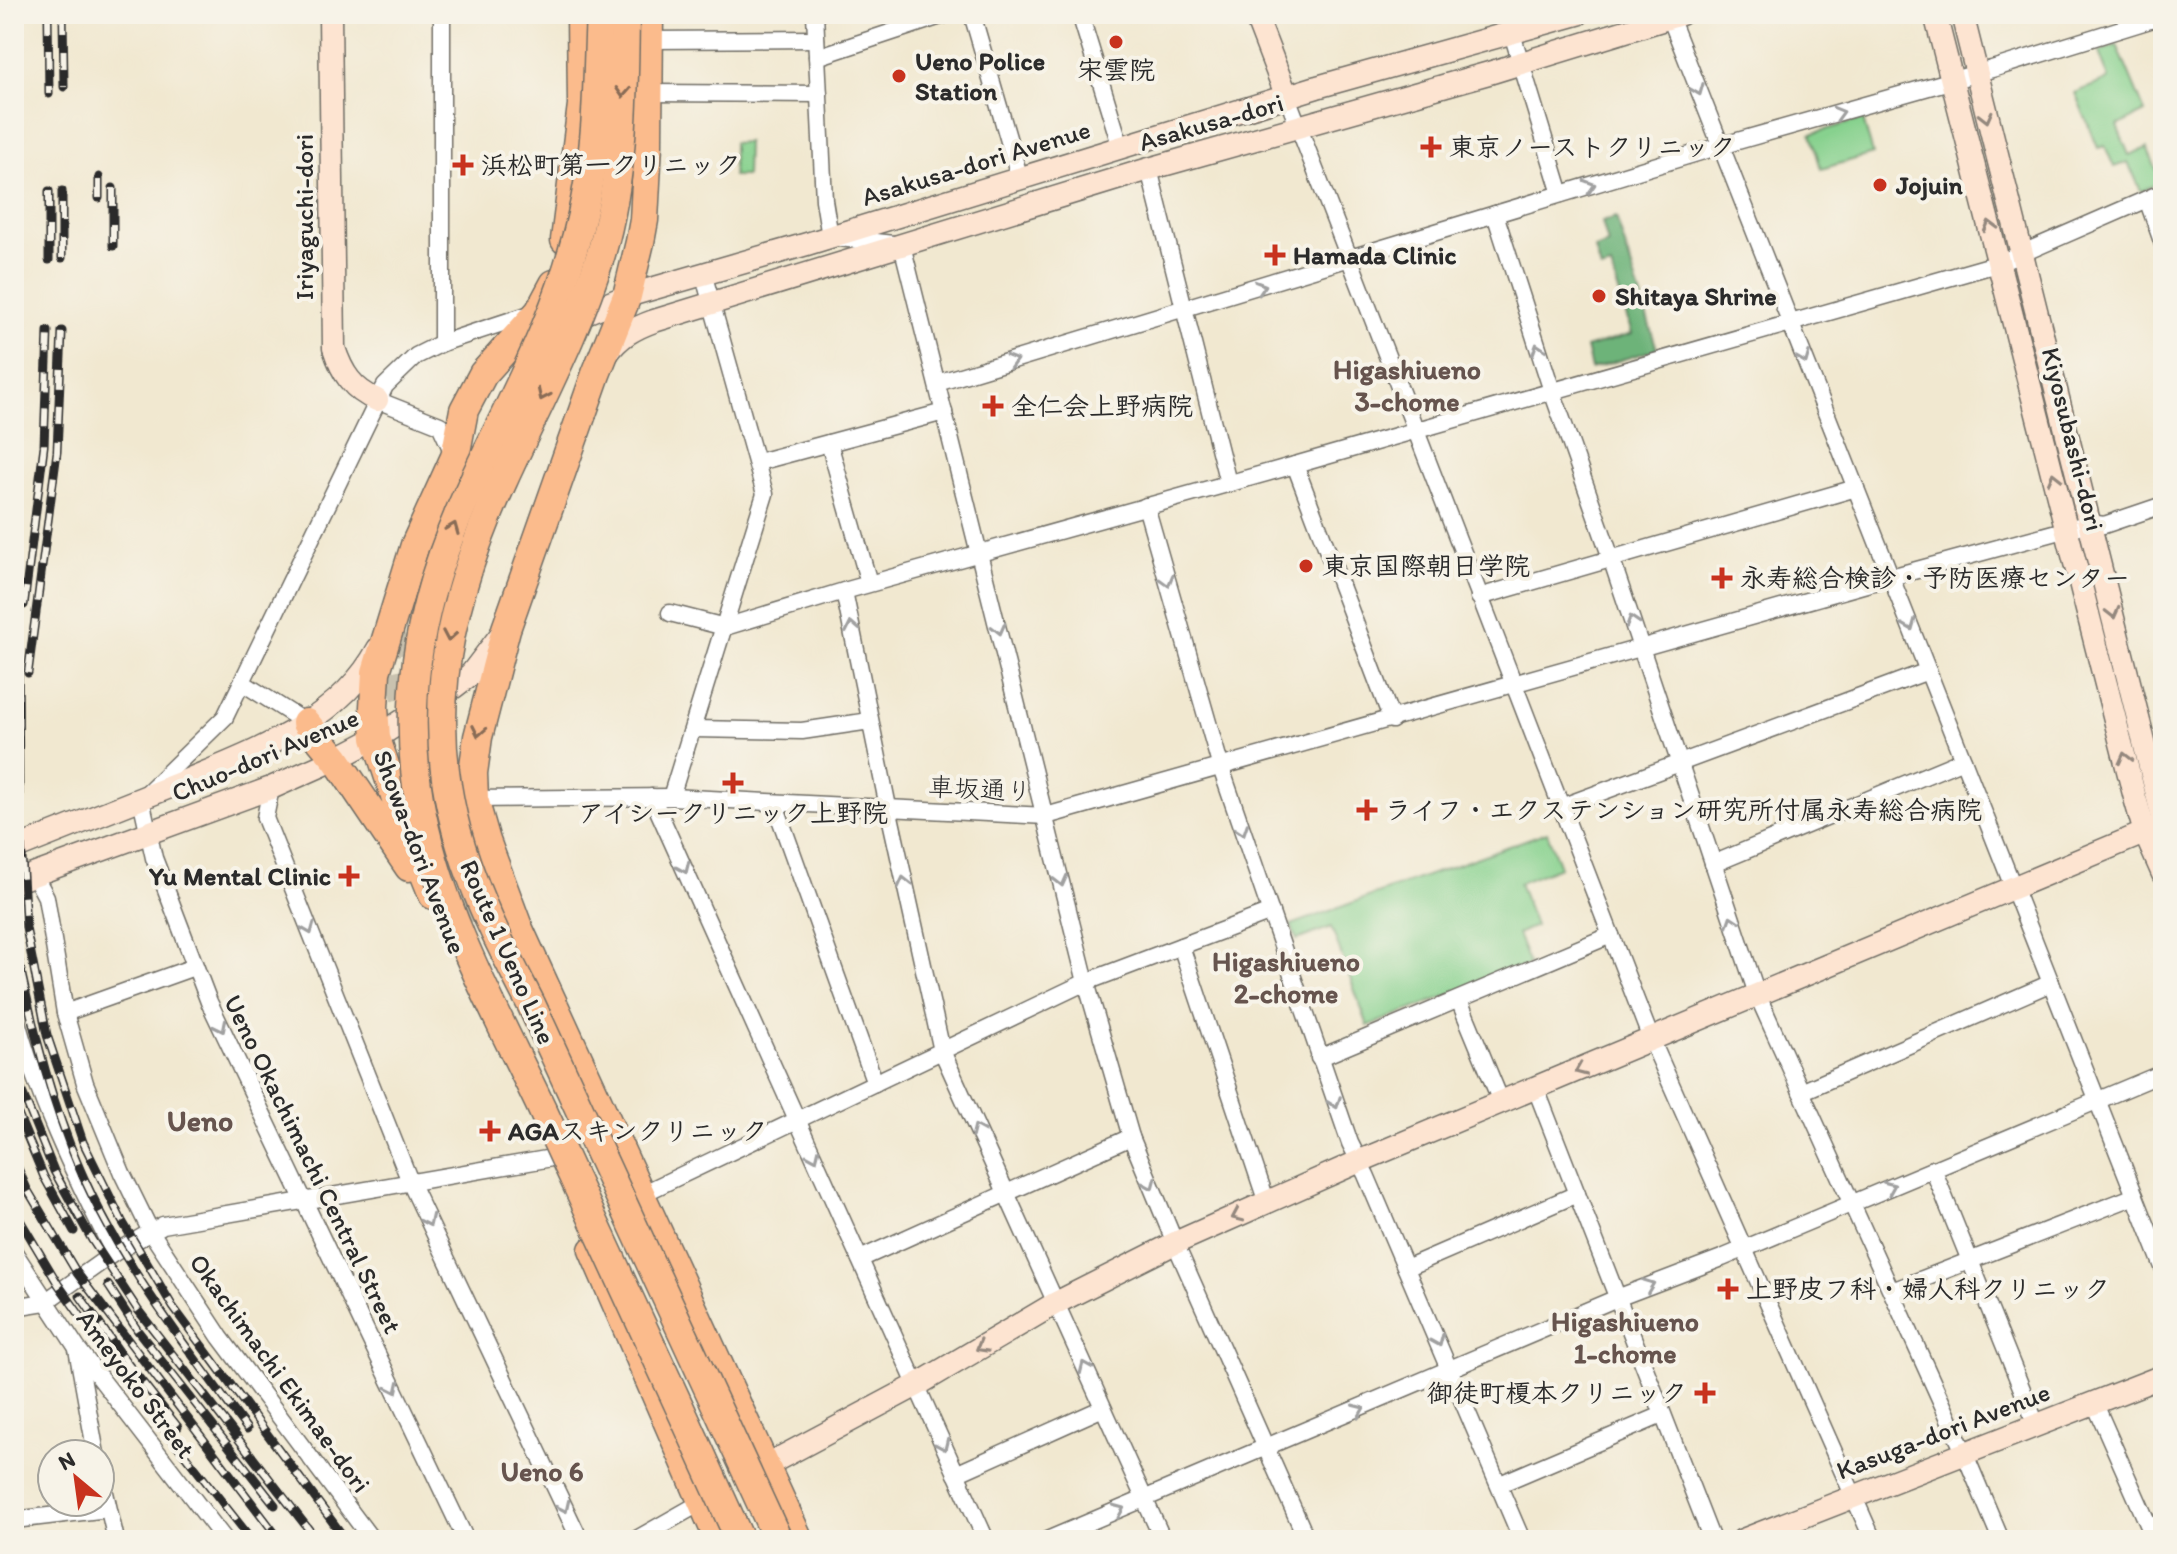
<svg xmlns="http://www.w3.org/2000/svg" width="2177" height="1554" viewBox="0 0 2177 1554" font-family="Itim,'Klee One',sans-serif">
  <rect width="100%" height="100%" fill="#f7f3e8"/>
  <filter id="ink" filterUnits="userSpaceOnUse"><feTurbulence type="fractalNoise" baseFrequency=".0125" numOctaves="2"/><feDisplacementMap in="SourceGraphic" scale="16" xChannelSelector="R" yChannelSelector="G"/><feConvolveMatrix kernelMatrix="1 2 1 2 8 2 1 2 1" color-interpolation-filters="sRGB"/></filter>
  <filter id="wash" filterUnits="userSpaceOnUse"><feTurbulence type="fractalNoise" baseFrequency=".006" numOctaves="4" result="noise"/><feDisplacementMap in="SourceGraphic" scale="32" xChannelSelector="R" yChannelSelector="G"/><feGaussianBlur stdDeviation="1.8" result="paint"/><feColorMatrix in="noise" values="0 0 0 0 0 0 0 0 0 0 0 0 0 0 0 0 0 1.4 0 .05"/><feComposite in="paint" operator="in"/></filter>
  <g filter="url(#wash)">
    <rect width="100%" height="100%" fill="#f1e8d0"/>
    <g fill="#87d18e" stroke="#597e5c" stroke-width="2">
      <polygon points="2117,45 2145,112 2117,126 2129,155 2147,148 2162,182 2141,191 2128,162 2114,167 2105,146 2098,148 2075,93 2109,79 2099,52"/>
      <polygon points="1863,119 1873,154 1821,169 1811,134"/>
      <polygon points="747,142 746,176 733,176 733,143"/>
      <polygon points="1547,832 1560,867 1519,883 1535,926 1517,934 1529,965 1368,1026 1331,927 1297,940 1291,925"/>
    </g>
    <polygon fill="#6db379" stroke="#4c6f52" stroke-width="2" points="1616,217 1657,349 1591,369 1586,348 1632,334 1611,267 1601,270 1595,249 1608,244 1602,222"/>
  </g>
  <g filter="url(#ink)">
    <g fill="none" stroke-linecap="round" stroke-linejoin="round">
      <g stroke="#c9c2af" stroke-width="28" stroke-dasharray="28 14" stroke-linecap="butt">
        <polyline points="389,629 410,715"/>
        <polyline points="425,775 458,882 476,920"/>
      </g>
      <defs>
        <g id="street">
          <polyline points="815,14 824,200 830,237 902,245 1086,982 1131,1137 1175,1243 1307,1540"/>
          <polyline points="972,14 1020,179"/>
          <polyline points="1080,14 1121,148"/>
          <polyline points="1506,14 1561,194"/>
          <polyline points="1670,17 2163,1267"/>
          <polyline points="649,40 816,39"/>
          <polyline points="817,57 947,14"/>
          <polyline points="649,93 819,94"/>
          <polyline points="1287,97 1651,1039 1873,1540"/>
          <polyline points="1149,169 1228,483"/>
          <polyline points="2147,199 2163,244"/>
          <polyline points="1495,214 1552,391 1611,558 1757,994 1964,1452 2001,1540"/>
          <polyline points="442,343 442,14"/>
          <polyline points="937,383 1720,146 1992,69 2163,16"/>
          <polyline points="377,400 440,425 454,455"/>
          <polyline points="829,443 869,583"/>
          <polyline points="758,462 944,412"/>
          <polyline points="1295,465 1392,720"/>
          <polyline points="1146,506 1221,768 1350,1143 1366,1175 1522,1540"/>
          <polyline points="844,591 888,807 942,1051 1163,1540"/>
          <polyline points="1479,597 1856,488"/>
          <polyline points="670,613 725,627 844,591 1295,465 2000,263 2163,192"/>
          <polyline points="243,683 306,723"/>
          <polyline points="694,729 802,731 870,721"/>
          <polyline points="271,788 265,818 411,1184 580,1540"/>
          <polyline points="652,797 986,1540"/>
          <polyline points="671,797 765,494 703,273"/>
          <polyline points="474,799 671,797 1046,816 1891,577 2090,523 2104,525 2163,505"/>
          <polyline points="778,804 778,813 875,1083"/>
          <polyline points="1561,807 1928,671"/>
          <polyline points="1713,864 1963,760"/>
          <polyline points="35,876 46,897 65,1013 85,1083 122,1173 151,1232 220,1337 372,1540"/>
          <polyline points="1181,946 1267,1203"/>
          <polyline points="1459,1000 1502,1104"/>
          <path d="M14,1010C36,1096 74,1174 114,1253"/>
          <polyline points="65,1013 194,967"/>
          <polyline points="1319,1058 1611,935"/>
          <polyline points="1536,1089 1712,1540"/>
          <polyline points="1801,1092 2051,983"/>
          <polyline points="1933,1169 2036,1424"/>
          <polyline points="640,1195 1086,982 1271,912"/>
          <polyline points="14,1252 77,1348 225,1540"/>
          <polyline points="860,1259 1131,1137"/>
          <polyline points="1406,1268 1577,1194"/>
          <polyline points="1892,1291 2135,1196"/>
          <polyline points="14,1307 45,1302 114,1253 163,1225 552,1158"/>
          <polyline points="77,1349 96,1454"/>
          <polyline points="2094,1402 2155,1540"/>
          <polyline points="100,1471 116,1540"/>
          <polyline points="956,1474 1103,1408"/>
          <polyline points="1500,1484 1662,1415"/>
          <polyline points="14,1520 108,1509"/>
          <polyline points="466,1540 209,1002 154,858 141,799 225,717 385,386 416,356 442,343 533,313"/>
          <polyline points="635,1540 702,1502"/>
          <polyline points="1047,1540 1617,1298 1722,1258 2163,1073"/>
        </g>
        <g id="secondary">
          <path d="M330,14L334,348C342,373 353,390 377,400"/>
          <polyline points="1255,14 1287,97"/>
          <polyline points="1935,14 2135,798 2145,833 2163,874"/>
          <polyline points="1962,14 2163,818"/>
          <polyline points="571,319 627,296 807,244 1317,87 1578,14"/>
          <path d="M607,354C619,337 634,328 654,321L1149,169L1489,73L1681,14"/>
          <path d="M14,849C71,826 128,804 185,781C256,751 340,721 378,649"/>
          <polyline points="14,882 271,788 336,759 376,738 454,687 471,674 500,636"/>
          <polyline points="765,1466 917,1385 1056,1303 1175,1243 1360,1161 2163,825"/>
          <polyline points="1743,1540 2163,1376"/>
        </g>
        <g id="highway">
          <polyline points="649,14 648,145 644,220 640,242 627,296 596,374 506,629 478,737 473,773 474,799 486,841 518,927 799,1540"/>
          <polyline points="565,240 582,105 581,14"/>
          <polyline points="306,723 336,759 409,867"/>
          <polyline points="433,895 403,820 376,738 374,707 376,672 415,545 455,457 464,410 483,374 539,312 554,284"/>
          <polyline points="593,1250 719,1540"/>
        </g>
      </defs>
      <use href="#street" stroke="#706d65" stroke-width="19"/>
      <use href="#secondary" stroke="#706d65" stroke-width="25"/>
      <use href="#highway" stroke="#706d65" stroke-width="31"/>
      <use href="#street" stroke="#fff" stroke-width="16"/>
      <use href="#secondary" stroke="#fde4d1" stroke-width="22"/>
      <use href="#highway" stroke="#fbbb8c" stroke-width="28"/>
      <defs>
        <g id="rail">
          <polyline points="48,14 49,94"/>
          <polyline points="63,14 64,87"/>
          <polyline points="113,188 113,246"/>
          <polyline points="49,191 49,260"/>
          <polyline points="99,198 99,177"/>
          <polyline points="62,258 62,191"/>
          <polyline points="14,573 18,661 19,808 26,928 47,1035 83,1142 122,1221 173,1307 346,1540"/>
          <polyline points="24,605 44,446 48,331"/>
          <polyline points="28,673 57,452 62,331"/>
          <path d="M14,939C29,1009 44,1078 70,1145C110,1250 181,1340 247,1429"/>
          <polyline points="14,1072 54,1171 92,1240 138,1310 317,1540"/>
          <polyline points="14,1105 44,1177 74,1231"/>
          <polyline points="14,1159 27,1189 77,1273 280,1540"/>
          <polyline points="14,1210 58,1284 82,1318"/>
          <polyline points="108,1285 138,1331 275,1505"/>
          <polyline points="80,1296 128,1364 178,1427"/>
          <polyline points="158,1421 252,1540"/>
        </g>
      </defs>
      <use href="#rail" stroke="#2b2b2b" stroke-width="9"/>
      <use href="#rail" stroke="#f7f3e8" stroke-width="6" stroke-dasharray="18" stroke-linecap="butt"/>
      <defs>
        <g id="highway-bridge">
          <path d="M600,14C598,52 598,90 595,128C590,196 572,264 546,326C509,417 455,501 430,596C411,667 407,742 422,815C443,918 497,1014 542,1109C609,1253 675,1396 740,1540"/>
          <path d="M625,14C624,94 624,176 601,254C577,333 537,406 503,481C442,613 418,738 472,878C488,922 510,963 531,1004L778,1540"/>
        </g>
      </defs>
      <use href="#highway-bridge" stroke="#706d65" stroke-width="31" stroke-linecap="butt"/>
      <use href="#highway-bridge" stroke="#fbbb8c" stroke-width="28"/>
    </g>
    <defs><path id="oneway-chevron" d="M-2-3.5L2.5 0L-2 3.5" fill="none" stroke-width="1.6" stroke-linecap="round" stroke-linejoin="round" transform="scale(2)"/></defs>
    <g stroke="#a0a0a0">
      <use href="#oneway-chevron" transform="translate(1698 90) rotate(68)"/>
      <use href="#oneway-chevron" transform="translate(1839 113) rotate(-16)"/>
      <use href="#oneway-chevron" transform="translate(1590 186) rotate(-17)"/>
      <use href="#oneway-chevron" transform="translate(1261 287) rotate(-17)"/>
      <use href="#oneway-chevron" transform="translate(1538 349) rotate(-108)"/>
      <use href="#oneway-chevron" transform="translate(1804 358) rotate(68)"/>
      <use href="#oneway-chevron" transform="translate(1012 361) rotate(-16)"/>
      <use href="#oneway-chevron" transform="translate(1167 581) rotate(74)"/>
      <use href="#oneway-chevron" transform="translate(1632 621) rotate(-108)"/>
      <use href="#oneway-chevron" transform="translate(1910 625) rotate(68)"/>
      <use href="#oneway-chevron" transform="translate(852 627) rotate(-101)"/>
      <use href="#oneway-chevron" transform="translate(999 629) rotate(76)"/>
      <use href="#oneway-chevron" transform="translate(1242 830) rotate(71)"/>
      <use href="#oneway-chevron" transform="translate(684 868) rotate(66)"/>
      <use href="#oneway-chevron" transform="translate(1061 881) rotate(76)"/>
      <use href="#oneway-chevron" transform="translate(904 882) rotate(-103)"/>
      <use href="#oneway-chevron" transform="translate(1732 921) rotate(-109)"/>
      <use href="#oneway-chevron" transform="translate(309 929) rotate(68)"/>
      <use href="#oneway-chevron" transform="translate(221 1027) rotate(64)"/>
      <use href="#oneway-chevron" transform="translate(1335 1103) rotate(70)"/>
      <use href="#oneway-chevron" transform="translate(977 1130) rotate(-114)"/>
      <use href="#oneway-chevron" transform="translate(814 1156) rotate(66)"/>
      <use href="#oneway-chevron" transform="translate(1150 1184) rotate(67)"/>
      <use href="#oneway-chevron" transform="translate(1890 1187) rotate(-23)"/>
      <use href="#oneway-chevron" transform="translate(428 1221) rotate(65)"/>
      <use href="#oneway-chevron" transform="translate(1649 1285) rotate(-21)"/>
      <use href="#oneway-chevron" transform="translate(1438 1341) rotate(67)"/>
      <use href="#oneway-chevron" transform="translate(1085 1367) rotate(-114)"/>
      <use href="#oneway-chevron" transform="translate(394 1388) rotate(65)"/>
      <use href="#oneway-chevron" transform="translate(1359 1410) rotate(-23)"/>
      <use href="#oneway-chevron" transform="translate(943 1445) rotate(66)"/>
      <use href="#oneway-chevron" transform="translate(564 1507) rotate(65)"/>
      <use href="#oneway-chevron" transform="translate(1119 1510) rotate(-23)"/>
    </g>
    <g stroke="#896c57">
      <use href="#oneway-chevron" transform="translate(623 92) rotate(93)"/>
      <use href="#oneway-chevron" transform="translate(543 395) rotate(115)"/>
      <use href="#oneway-chevron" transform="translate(453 528) rotate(-68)"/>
      <use href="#oneway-chevron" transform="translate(449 636) rotate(100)"/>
      <use href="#oneway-chevron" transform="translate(479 731) rotate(101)"/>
    </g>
    <g stroke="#94887e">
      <use href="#oneway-chevron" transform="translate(1986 117) rotate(76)"/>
      <use href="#oneway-chevron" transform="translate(1990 226) rotate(-105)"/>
      <use href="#oneway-chevron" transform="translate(2054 478) rotate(-104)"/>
      <use href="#oneway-chevron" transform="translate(2113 613) rotate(76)"/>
      <use href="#oneway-chevron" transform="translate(2125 758) rotate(-104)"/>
      <use href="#oneway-chevron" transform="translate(1580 1070) rotate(157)"/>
      <use href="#oneway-chevron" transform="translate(1237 1216) rotate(156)"/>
      <use href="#oneway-chevron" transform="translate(981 1347) rotate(150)"/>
    </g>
  </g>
  <g fill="#c8321e" stroke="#f7f3e8" stroke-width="3">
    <circle cx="1116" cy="42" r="8"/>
    <circle cx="899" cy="76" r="8"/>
    <path d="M1427 135h8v8h8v8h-8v8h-8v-8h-8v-8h8z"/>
    <path d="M459 153h8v8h8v8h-8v8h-8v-8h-8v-8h8z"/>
    <circle cx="1880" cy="185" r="8"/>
    <path d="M1271 243h8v8h8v8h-8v8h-8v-8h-8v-8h8z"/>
    <circle cx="1599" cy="296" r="8"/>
    <path d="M989 394h8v8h8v8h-8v8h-8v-8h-8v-8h8z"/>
    <circle cx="1306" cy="566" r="8"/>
    <path d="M1718 566h8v8h8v8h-8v8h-8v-8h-8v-8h8z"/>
    <path d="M729 771h8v8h8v8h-8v8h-8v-8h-8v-8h8z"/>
    <path d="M1363 798h8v8h8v8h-8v8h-8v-8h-8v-8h8z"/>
    <path d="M345 864h8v8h8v8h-8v8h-8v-8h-8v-8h8z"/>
    <path d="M486 1119h8v8h8v8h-8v8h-8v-8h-8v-8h8z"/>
    <path d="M1724 1277h8v8h8v8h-8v8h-8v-8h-8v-8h8z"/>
    <path d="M1701 1381h8v8h8v8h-8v8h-8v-8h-8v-8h8z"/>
  </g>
  <g text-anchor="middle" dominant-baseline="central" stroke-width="8" stroke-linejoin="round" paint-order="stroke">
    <g font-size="26" font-weight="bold" fill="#2b2b2b" stroke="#f7f3e8" text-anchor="start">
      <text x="915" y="61">Ueno Police<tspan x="915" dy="30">Station</tspan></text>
      <text x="1116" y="70" text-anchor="middle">宋雲院</text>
      <text x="1449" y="147">東京ノーストクリニック</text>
      <text x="481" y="165">浜松町第一クリニック</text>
      <text x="1896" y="185">Jojuin</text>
      <text x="1293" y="255">Hamada Clinic</text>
      <text x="1615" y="296">Shitaya Shrine</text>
      <text x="1011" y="406">全仁会上野病院</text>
      <text x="1322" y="566">東京国際朝日学院</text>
      <text x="1740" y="578">永寿総合検診・予防医療センター</text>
      <text x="1385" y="810">ライフ・エクステンション研究所付属永寿総合病院</text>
      <text x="733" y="813" text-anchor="middle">アイシークリニック上野院</text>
      <text x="331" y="876" text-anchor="end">Yu Mental Clinic</text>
      <text x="508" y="1131">AGAスキンクリニック</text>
      <text x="1746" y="1289">上野皮フ科・婦人科クリニック</text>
      <text x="1687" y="1393" text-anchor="end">御徒町榎本クリニック</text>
    </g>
    <g font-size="26" fill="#2b2b2b" stroke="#f7f3e8">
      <text transform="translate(1211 122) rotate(-16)">Asakusa-dori</text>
      <text transform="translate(976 163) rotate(-17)">Asakusa-dori Avenue</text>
      <text transform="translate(304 217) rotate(-90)">Iriyaguchi-dori</text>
      <text transform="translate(2073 439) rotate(76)">Kiyosubashi-dori</text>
      <text transform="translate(265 755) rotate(-23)">Chuo-dori Avenue</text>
      <text transform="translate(980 789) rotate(3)">車坂通り</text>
      <text transform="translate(420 852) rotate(69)">Showa-dori Avenue</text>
      <text transform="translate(508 952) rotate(66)">Route 1 Ueno Line</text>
      <text transform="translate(313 1164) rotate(64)">Ueno Okachimachi Central Street</text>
      <text transform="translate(280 1373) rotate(54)">Okachimachi Ekimae-dori</text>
      <text transform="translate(136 1384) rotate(53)">Ameyoko Street</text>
      <text transform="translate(1943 1431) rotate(-21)">Kasuga-dori Avenue</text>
    </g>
    <g font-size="28" font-weight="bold" fill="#66544e" stroke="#f7f3e8">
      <text x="1407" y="369">Higashiueno<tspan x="1407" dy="32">3-chome</tspan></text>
      <text x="1286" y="961">Higashiueno<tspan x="1286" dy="32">2-chome</tspan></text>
      <text x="1625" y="1321">Higashiueno<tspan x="1625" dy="32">1-chome</tspan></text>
      <text x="542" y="1471">Ueno 6</text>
    </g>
    <g font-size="30" font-weight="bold" fill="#66544e" stroke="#f7f3e8">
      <text x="200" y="1120">Ueno</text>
    </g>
  </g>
  <rect width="2177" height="1554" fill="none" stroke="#f7f3e8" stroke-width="48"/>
  <g transform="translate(76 1478) rotate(331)"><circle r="38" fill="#f7f3e8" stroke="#a5a39c" stroke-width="2"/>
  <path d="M0-6L14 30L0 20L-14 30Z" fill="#c8321e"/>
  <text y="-12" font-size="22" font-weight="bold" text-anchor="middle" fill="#2b2b2b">N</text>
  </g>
</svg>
